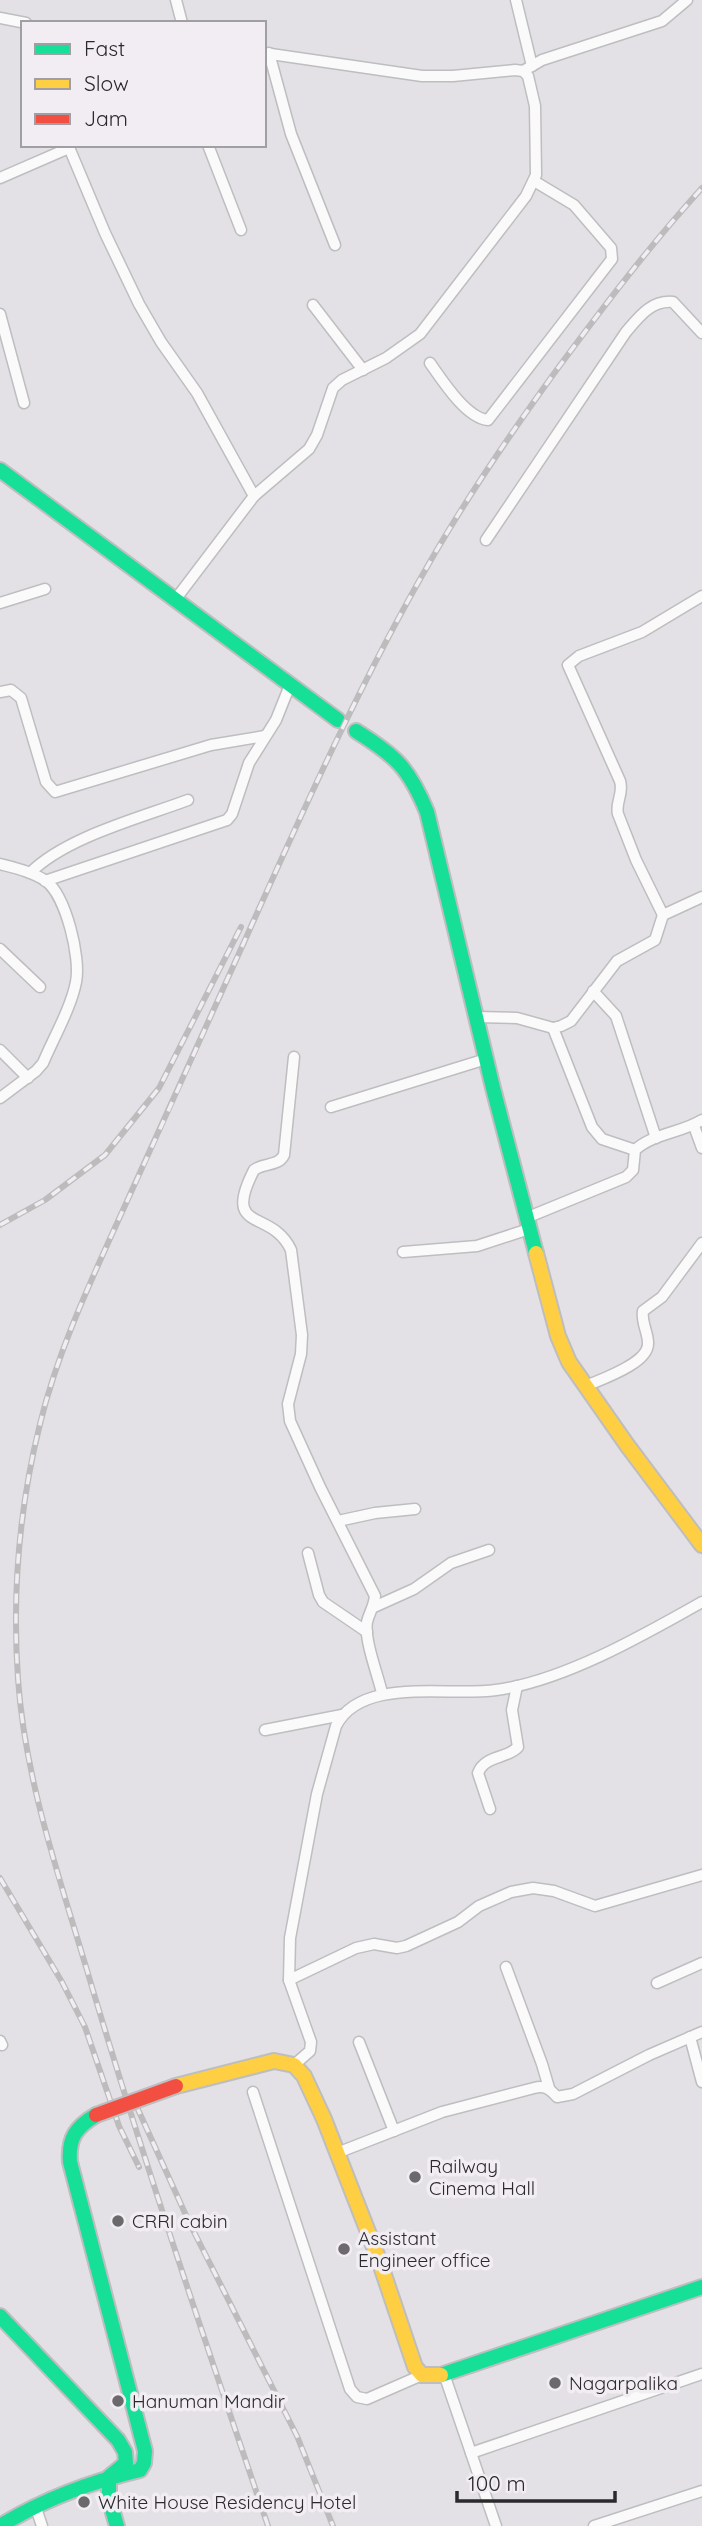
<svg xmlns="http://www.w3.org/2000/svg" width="702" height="2526" viewBox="0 0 702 2526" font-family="Quicksand,sans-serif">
  <rect width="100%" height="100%" fill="#e3e1e5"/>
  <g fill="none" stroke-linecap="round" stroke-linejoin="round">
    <defs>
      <g id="street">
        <polyline points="176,0 182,23"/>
        <polyline points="516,0 532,66"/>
        <polyline points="0,18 26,23"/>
        <polyline points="269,53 291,134 335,245"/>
        <polyline points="523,71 542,60 662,21 687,0"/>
        <polyline points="68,145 105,233 139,304 161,342 197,393 254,496"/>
        <polyline points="208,145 241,230"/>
        <polyline points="0,178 69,148"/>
        <polyline points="313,305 363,370"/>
        <polyline points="0,314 24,403"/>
        <path d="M430,363C442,380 466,418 488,420L612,259L611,248L574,205L534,181"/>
        <path d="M486,540L626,332C639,317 651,300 673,302L702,333"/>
        <polyline points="175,600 254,496 309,449 317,435 333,388 342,380 386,358 420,334 526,196 536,175 535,106 528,76 523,71 515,70 453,76 422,76 264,53"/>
        <polyline points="0,603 45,589"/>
        <polyline points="0,692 11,690 21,698 46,782 55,792 211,745 265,736"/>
        <path d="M0,864C15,868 33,872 46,881C66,896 81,958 76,982C71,1008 53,1039 43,1063L36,1071L0,1098"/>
        <path d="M30,873C66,837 140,818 188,800"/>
        <polyline points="45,881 227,820 232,814 249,763 276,720 290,685"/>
        <path d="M663,915L636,860L618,814C615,802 624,794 620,781L568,665L579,656L642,632L702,596"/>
        <polyline points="0,949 40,987"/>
        <polyline points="593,991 616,1016 656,1138"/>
        <polyline points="476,1017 517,1018 553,1028 561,1026 571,1021 617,961 655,940 663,915 702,897"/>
        <polyline points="553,1028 592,1127 602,1139 635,1150"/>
        <polyline points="0,1050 28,1078"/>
        <path d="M294,1057L284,1155C278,1167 264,1162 254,1170C221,1234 272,1208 291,1250L302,1335L301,1354L288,1404L290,1421L320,1487L375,1596C374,1607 369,1613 367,1622C364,1640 378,1675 382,1693"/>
        <polyline points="331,1107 486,1059"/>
        <polyline points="694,1126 702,1148"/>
        <path d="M526,1218L626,1177L633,1170L635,1150C654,1133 681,1133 702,1120"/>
        <polyline points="403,1252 477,1246 529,1229"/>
        <path d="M586,1386C602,1379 649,1363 648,1343C648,1332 641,1322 643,1311L662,1297L702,1243"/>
        <polyline points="338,1521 375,1513 415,1509"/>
        <polyline points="308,1553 319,1595 323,1602 367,1632"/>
        <polyline points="374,1607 414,1589 451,1563 489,1550"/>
        <polyline points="265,1730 342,1715"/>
        <path d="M490,1809L478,1773C485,1755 507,1759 518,1747L512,1710L517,1686"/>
        <polyline points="506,1967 542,2064 549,2088"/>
        <polyline points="289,1980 356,1948 374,1944 397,1948 406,1946 458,1922 479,1906 511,1892 533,1888 554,1891 595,1906 702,1875"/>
        <polyline points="657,1983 702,1963"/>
        <polyline points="690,2037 702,2082"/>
        <polyline points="0,2041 2,2045"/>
        <polyline points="359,2042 394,2131"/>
        <path d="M294,2065L310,2051L311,2042L289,1980L290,1938L317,1794L336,1726C361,1676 448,1697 496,1690C563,1681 642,1636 702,1602"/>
        <polyline points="253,2092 350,2389 357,2397 367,2399 422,2375"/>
        <path d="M337,2153L442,2112L534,2088C545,2085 550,2089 557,2097L573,2094L649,2055L702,2032"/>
        <polyline points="444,2374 496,2526"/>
        <polyline points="471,2453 702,2374"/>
        <polyline points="35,2505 42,2526"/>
        <polyline points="594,2526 702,2491"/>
      </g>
      <g id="fast">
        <polyline points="0,470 338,720"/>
        <path d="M356,731C396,756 409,768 427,812L493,1088L536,1253"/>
        <polyline points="0,2316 118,2440 125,2452 126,2463 109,2477 109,2499 117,2526"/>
        <polyline points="441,2375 702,2287"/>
        <path d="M0,2526C44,2499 90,2482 140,2470L144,2463L145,2451L70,2162C68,2138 76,2127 96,2115"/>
      </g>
      <g id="slow">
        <polyline points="536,1253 558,1336 569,1362 627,1445 702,1545"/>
        <polyline points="176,2086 274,2061 294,2065 304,2076 324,2119 379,2260 415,2367 422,2375 441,2375"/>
      </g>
    </defs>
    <use href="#street" stroke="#bebdbf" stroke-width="13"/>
    <use href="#fast" stroke="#bebdbf" stroke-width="18"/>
    <use href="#slow" stroke="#bebdbf" stroke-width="18"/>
    <use href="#street" stroke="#fbfafb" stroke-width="10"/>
    <use href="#fast" stroke="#16e098" stroke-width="14"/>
    <use href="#slow" stroke="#ffcf43" stroke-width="14"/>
    <defs>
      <g id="rail">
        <polyline points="0,1225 45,1200 105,1155 159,1088 241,927"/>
        <polyline points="0,1878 62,1982 85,2027 119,2126 139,2167"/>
        <polyline points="136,2105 189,2222 297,2436 333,2526"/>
        <path d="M268,2526C206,2344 144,2162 89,1977C60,1879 25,1781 18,1679C12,1592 19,1508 40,1424C57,1354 88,1287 118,1221C150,1151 182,1081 213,1011C282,859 347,705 431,560C469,494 513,430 558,368C604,306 650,245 702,188"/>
      </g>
    </defs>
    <use href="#rail" stroke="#bcbcbd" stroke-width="6"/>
    <use href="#rail" stroke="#f1edf3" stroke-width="3.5" stroke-dasharray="10" stroke-linecap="butt"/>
    <defs>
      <polyline id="jam-bridge" points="96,2115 176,2086"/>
    </defs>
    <use href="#jam-bridge" stroke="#bebdbf" stroke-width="18" stroke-linecap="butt"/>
    <use href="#jam-bridge" stroke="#f24e42" stroke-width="14"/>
  </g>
  <g fill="#6b696c" stroke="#f1edf3" stroke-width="2.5">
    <circle cx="415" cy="2177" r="7"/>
    <circle cx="118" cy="2221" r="7"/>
    <circle cx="344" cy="2249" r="7"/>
    <circle cx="555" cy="2383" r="7"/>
    <circle cx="118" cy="2401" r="7"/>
    <circle cx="84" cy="2502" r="7"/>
  </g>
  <g text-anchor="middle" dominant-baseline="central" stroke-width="7" stroke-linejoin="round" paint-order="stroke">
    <g font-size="19" fill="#2a292b" stroke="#f1edf3" text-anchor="start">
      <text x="429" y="2166">Railway<tspan x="429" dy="22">Cinema Hall</tspan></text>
      <text x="132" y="2221">CRRI cabin</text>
      <text x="358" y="2238">Assistant<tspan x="358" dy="22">Engineer office</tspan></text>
      <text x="569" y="2383">Nagarpalika</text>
      <text x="132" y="2401">Hanuman Mandir</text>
      <text x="98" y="2502">White House Residency Hotel</text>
    </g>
  </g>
  <rect x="21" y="21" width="245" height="126" fill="#f1edf3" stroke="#a19fa3" stroke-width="2"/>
  <rect x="35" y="44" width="35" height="10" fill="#16e098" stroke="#a19fa3" stroke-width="2"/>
  <text x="84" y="56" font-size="21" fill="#2a292b">Fast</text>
  <rect x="35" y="79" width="35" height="10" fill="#ffcf43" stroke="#a19fa3" stroke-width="2"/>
  <text x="84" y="91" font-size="21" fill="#2a292b">Slow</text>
  <rect x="35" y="114" width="35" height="10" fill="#f24e42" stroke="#a19fa3" stroke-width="2"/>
  <text x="84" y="126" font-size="21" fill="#2a292b">Jam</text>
  <path d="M457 2491v10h158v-10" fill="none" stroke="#2a292b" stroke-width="3.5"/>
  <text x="468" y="2491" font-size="21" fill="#2a292b" stroke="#f1edf3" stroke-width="5" paint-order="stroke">100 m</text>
</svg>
